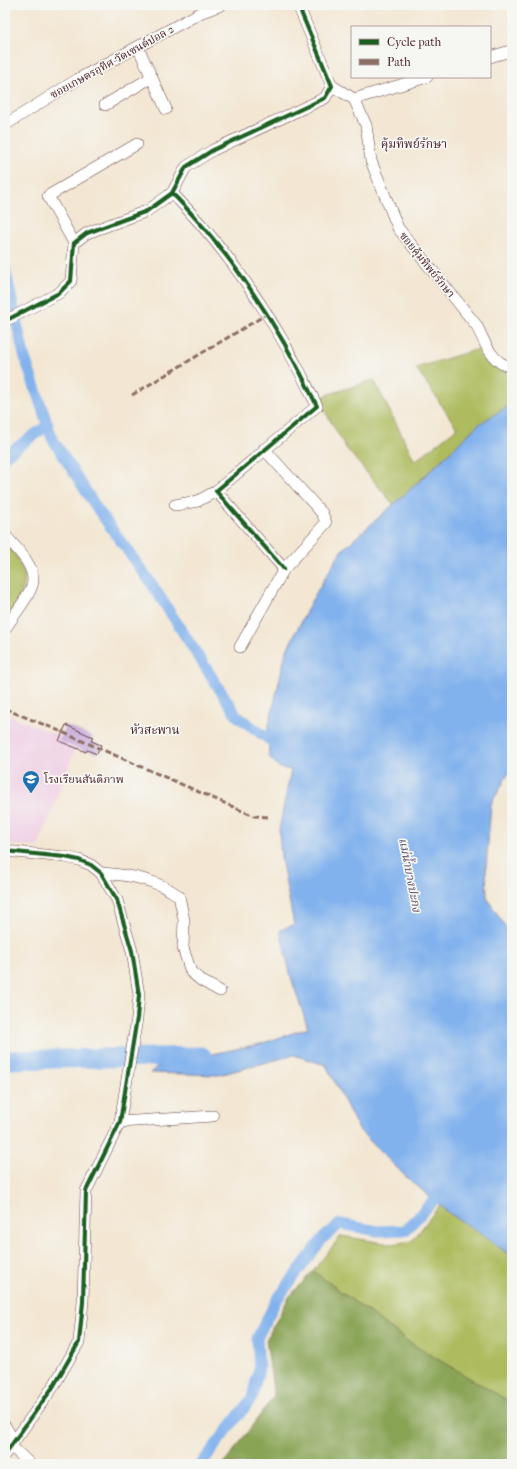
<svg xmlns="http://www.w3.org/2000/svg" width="517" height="1469" viewBox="0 0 517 1469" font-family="'IM FELL French Canon','Noto Serif Thai',serif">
  <rect width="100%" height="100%" fill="#f6f6f2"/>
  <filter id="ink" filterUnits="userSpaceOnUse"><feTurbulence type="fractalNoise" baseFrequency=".025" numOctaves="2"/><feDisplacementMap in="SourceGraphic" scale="8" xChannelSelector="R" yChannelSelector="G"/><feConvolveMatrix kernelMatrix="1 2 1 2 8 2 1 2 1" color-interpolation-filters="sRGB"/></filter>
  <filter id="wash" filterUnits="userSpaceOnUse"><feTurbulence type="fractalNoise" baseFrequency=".012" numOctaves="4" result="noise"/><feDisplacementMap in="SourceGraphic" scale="16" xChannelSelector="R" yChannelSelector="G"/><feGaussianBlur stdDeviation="0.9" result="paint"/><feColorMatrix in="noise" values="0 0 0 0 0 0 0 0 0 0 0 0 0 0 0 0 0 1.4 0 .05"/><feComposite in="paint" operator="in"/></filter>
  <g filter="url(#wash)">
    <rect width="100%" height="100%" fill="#f3e7d3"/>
    <polygon fill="#f0d0e5" points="5,713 77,744 38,847 5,844"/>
    <g fill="#aebc5f" stroke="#7c6e45">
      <polygon points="478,349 512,374 512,404 479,424 394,505 346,448 319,401 326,395 374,380 415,461 457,428 416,368"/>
      <path d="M5,541C34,579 28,584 5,621Z"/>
      <polygon points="440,1205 449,1213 488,1238 512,1257 512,1403 410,1343 313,1271 341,1236 391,1244 412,1241"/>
    </g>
    <polygon fill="#8aa456" stroke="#6a6240" points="313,1271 410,1343 512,1403 512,1464 224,1464 274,1396 266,1340 289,1297"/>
    <polygon fill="#82b2ed" stroke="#66688c" points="512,404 512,767 491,804 486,867 487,898 512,937 512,1257 488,1238 449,1213 403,1174 359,1130 326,1065 294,1055 219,1075 150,1073 170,1056 202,1056 260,1044 308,1028 291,977 280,930 294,925 281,858 279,830 291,770 280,768 269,757 268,729 286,652 312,600 341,551 424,477 479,424"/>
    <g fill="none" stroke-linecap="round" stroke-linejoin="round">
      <g stroke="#82b2ed" stroke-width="11">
        <polyline points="5,269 24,355 52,438 96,507 151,583 237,716 281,748"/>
        <polyline points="5,456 48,425"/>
        <polyline points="201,1464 252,1398 259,1368 257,1338 276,1301 323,1238 340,1224 378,1231 406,1230 444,1189"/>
      </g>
      <polyline stroke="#82b2ed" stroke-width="19" points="5,1060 202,1056"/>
    </g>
    <g id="blocks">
      <polygon fill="#c7abd9" points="66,725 93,737 91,741 101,745 97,754 87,750 86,752 59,741"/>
    </g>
  </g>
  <g filter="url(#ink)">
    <use href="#blocks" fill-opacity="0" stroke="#633d44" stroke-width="1"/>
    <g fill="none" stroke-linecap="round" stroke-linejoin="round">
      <defs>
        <g id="minor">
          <polyline points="138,47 166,109"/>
          <polyline points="490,57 510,51 512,56"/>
          <path d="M332,86L354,99L366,125L371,161L398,228L477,326C483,340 494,367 512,366"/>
          <polyline points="354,99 427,77"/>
          <polyline points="105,105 152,77"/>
          <polyline points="5,125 78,79 202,12 221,5"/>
          <path d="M172,193C233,255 280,328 317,406L216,491L284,569"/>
          <polyline points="74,243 48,196 137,144"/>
          <polyline points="5,321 59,293 71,281 74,243 87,233 147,211 172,193 186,167 213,150 325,98 332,86 298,5"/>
          <polyline points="175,505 198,501 216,491"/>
          <path d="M5,535C15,547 33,563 33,580C33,593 12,617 5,629"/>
          <polyline points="240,647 284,569 326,523 322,513 264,449"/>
          <polyline points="5,851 65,857 79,860 91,865 101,873 117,900 121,914 132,951 139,995 137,1018 120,1122 86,1191 83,1302 79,1342 53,1387 5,1454"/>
          <path d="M101,873C129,875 156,879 179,896L184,920L183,948L191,972L202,981L220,991"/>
          <polyline points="120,1122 213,1116"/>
          <polyline points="5,1426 14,1441"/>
          <polyline points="11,1446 30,1464"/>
        </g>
      </defs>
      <use href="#minor" stroke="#633d44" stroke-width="12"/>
      <use href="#minor" stroke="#fff" stroke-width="11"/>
      <g stroke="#8d6e63" stroke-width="3" stroke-dasharray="6 3" stroke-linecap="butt">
        <polyline points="132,395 267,314"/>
        <polyline points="5,709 55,729 254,816 268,817"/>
      </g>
      <defs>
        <g id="cycleway">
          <path d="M172,193C233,255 280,328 317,406L216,491L284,569"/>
          <polyline points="5,321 59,293 71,281 74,243 87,233 147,211 172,193 186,167 213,150 325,98 332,86 298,5"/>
          <polyline points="5,851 65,857 79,860 91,865 101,873 117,900 121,914 132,951 139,995 137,1018 120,1122 86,1191 83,1302 79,1342 53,1387 5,1454"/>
        </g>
      </defs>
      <use href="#cycleway" stroke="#f6f6f2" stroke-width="6"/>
      <use href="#cycleway" stroke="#1b5e20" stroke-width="4"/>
    </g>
  </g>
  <defs>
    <symbol id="school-pin" viewBox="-11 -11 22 30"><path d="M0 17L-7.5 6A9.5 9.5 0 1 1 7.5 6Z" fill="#1f6fb2" stroke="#f6f6f2"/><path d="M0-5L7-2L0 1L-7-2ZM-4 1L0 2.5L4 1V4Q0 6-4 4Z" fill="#fff"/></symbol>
  </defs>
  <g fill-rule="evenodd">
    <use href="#school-pin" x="21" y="769" width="20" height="27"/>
  </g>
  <g text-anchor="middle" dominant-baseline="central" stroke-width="3.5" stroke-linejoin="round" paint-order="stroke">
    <g font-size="11" fill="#4a1f2b" stroke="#f6f6f2">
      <text transform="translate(112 62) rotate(-29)">ซอยเกษตรอุทิศ-วัดเซนต์ปอล 2</text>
      <text transform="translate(427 265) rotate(51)">ซอยคุ้มทิพย์รักษา</text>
    </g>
    <g font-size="11" fill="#4a1f2b" stroke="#f6f6f2" text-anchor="start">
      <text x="44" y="779">โรงเรียนสันติภาพ</text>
    </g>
    <g font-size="12" fill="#4a1f2b" stroke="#f6f6f2">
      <text x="414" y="144">คุ้มทิพย์รักษา</text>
      <text x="155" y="730">หัวสะพาน</text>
    </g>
    <g font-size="12" font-style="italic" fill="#5e526f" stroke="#f6f6f2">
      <text transform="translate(410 875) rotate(79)">แม่น้ำบางปะกง</text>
    </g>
  </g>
  <rect width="517" height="1469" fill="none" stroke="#f6f6f2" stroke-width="20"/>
  <rect x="351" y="26" width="140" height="52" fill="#f6f6f2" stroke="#b1a0a2"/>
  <rect x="359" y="39" width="20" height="6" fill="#1b5e20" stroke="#b1a0a2"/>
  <text x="387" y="46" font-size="12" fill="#4a1f2b">Cycle path</text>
  <rect x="359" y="59" width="20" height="6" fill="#8d6e63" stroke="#b1a0a2"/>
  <text x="387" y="66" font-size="12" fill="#4a1f2b">Path</text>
</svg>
